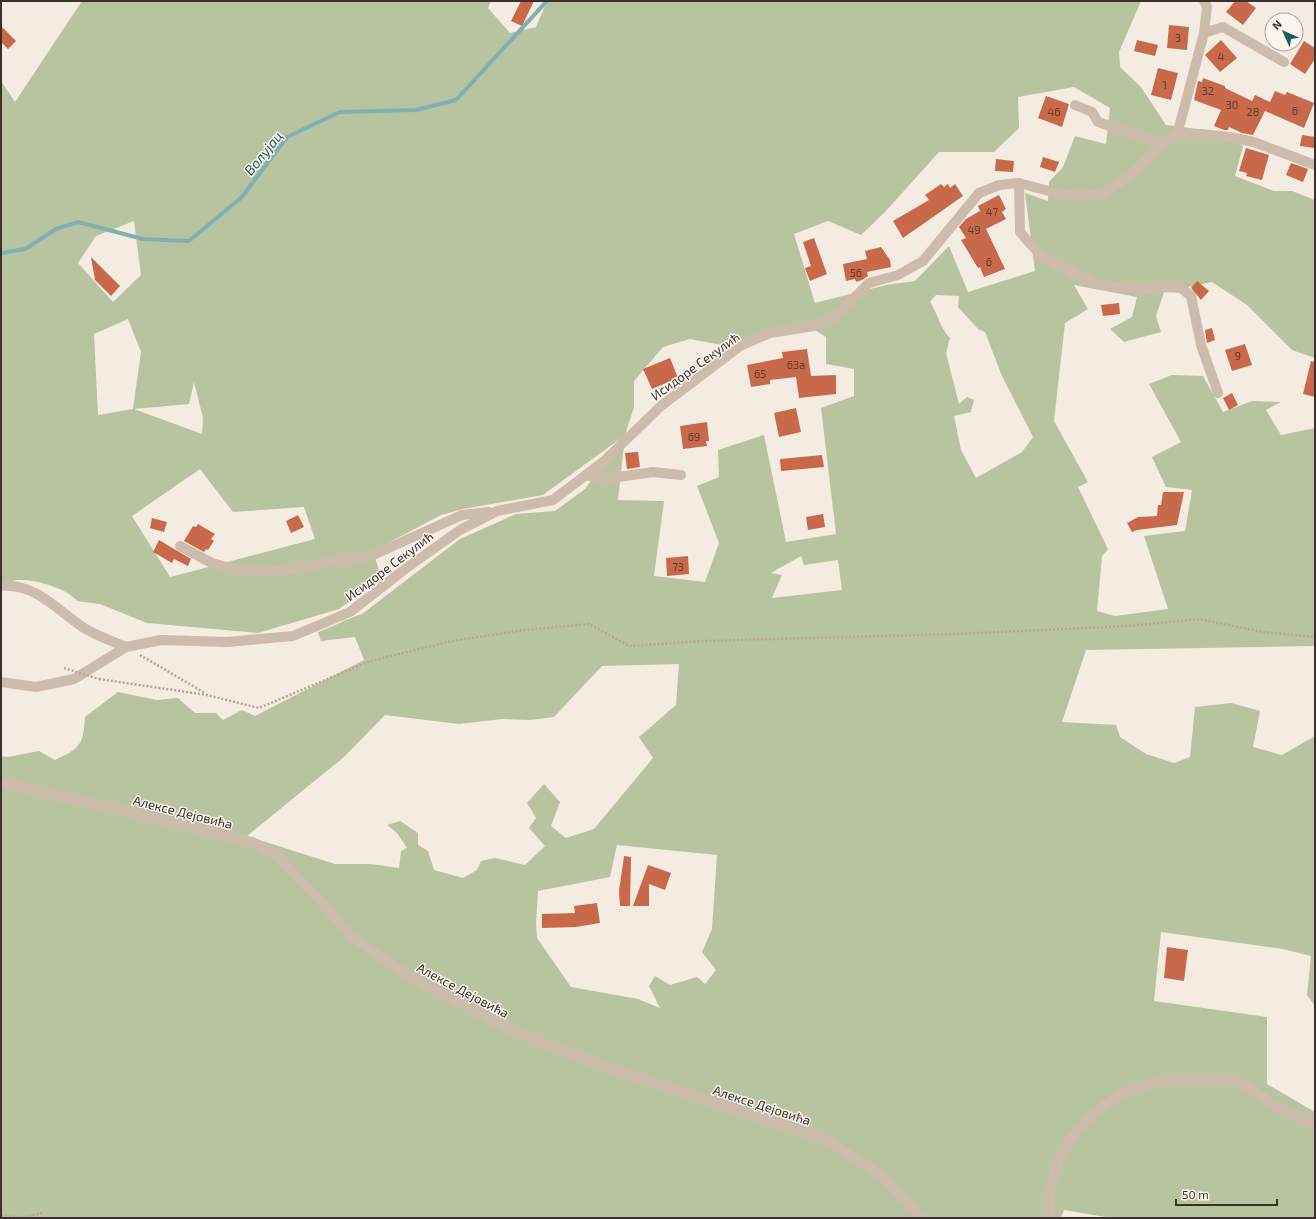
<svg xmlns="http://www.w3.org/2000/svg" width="1316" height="1219" viewBox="0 0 1316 1219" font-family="'Exo 2',sans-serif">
  <rect width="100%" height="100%" fill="#f4ebe1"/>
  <path fill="#b8c4a0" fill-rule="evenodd" d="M82,1H491L488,8L510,33L536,27L547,1H1141L1119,52L1120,67L1141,87L1166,125L1221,132L1243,146L1235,176L1274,191H1292L1315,200V358L1292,350L1247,305L1212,282L1164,292L1156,316L1161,332L1124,342L1110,329L1132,317L1137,297L1074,285L1088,309L1065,323L1054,421L1088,482L1078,487L1108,549L1102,556L1097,611L1115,616L1168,609L1144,536L1185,531L1192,490L1166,487L1152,457L1181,442L1149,384L1172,375L1203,376L1223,412L1252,401L1281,402L1266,410L1281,435L1315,428V646L1086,650L1062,722L1116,725L1120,737L1146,754L1174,763L1190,757L1195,707L1231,703L1260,711L1253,747L1282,755L1315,736V1006L1307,995L1311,956L1283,949L1161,932L1154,1001L1267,1017V1084L1315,1112V1218H1111L1064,1210L1061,1218H1V756L8,757L39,751L55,760C81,748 83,745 85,717L118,692L157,700L178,698L195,713H216L223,720L242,710L255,716L364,660L355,637L321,641L318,632C333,627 346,619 362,614L460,539L516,514L555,511L585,489L624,436L543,495L463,509L441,515L373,551L381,578L339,609L258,633L147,623L100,604L77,601C69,589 34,579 20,580C14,580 7,582 1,583V81L15,102ZM1074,87L1110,108L1106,144L1075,136L1063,167L1049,182L1048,201L1025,193L1035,271L968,292L949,246L915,281L886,285L815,303L794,234L828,221L861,235L885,212L939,152H994L1019,128L1018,97ZM134,221L141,275L113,302L78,263L96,236ZM936,295L959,296L958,307L978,329L985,332L1002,376L1033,437L1022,452L976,478L961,450L954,416L971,412L974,400L967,397L959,404L946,353L950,338C940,328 938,314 930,302ZM128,319L141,352L133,409L98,415L94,334ZM803,323L826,337V364L854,369V396L821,408L836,534L786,542L764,435L718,450L719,477L697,486L719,543L705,582L654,576L664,501L618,500L625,435L634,407V381L663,347L690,339L727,346ZM194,382L203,418L202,434L134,409L189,404ZM200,469L233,512L304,507L315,539L170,577L132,516ZM801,556L804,565L838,560L842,590L772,598L782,575L771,573ZM679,664L676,705L639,737L653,758L594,829L566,838L551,826L560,802L544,784L527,803L536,818L529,828L545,846L525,865L495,858L481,861L477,870L463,878L434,870L428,851L418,845V833L400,821L387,825L397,833L407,848L401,851L399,868L371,864H335L247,836L344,757L385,715L459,724L502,719L530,720L554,717L602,666ZM617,845L717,855L712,929L702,952L716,970L705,984L697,977L670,985L655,976L649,986L660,1008L638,999L571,987L537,938L536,923L538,891L610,877Z"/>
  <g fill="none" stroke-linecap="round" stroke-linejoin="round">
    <polyline stroke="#7fb0b2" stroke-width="4" points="1,253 25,249 56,229 78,222 143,239 189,241 242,197 287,137 340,112 416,110 456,100 547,1"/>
  </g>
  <g fill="#c8694b">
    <polygon points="521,1 534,1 522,26 511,21"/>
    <polygon points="1235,1 1246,1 1256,8 1243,25 1226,12"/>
    <polygon points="1169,25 1189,27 1187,50 1167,48"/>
    <polygon points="1,26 16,41 8,49 1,42"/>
    <polygon points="1137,40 1158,45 1155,56 1134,51"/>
    <polygon points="1221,40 1237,58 1220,72 1205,55"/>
    <polygon points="1304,41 1315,48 1315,59 1305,74 1290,64"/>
    <polygon points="1158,68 1178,73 1171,100 1151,95"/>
    <polygon points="1203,78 1225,86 1225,88 1252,101 1255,95 1270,102 1275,91 1285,95 1287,92 1314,103 1304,128 1265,111 1253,135 1242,133 1229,127 1228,130 1224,130 1214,126 1221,110 1194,100 1198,81 1202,82"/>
    <polygon points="1046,96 1069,104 1062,127 1038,118"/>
    <polygon points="1302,135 1315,137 1315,148 1300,146"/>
    <polygon points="1246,148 1269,155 1262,180 1246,176 1247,173 1239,171"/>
    <polygon points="1043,157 1059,162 1055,172 1040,167"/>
    <polygon points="996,159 1014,161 1013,172 995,171"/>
    <polygon points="1291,163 1308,169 1303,182 1286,175"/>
    <polygon points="941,184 944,187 948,184 950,188 955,184 963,196 903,238 893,221 929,200 925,195"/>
    <polygon points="999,195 1006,209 1002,212 1006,219 986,229 1005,269 984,277 980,267 978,268 961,240 966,238 959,227 966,219 980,211 978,206"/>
    <polygon points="814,238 827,274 810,281 805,268 811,266 803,242"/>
    <polygon points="881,247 890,260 891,267 867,272 868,276 862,280 856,282 855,279 846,281 843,264 867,259 865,251"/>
    <polygon points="91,257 120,286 111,296 95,280"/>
    <polygon points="1197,281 1209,291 1201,300 1191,288"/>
    <polygon points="1119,303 1120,314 1103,316 1101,305"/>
    <polygon points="1212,328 1215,340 1207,343 1205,330"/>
    <polygon points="1245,344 1252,365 1232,371 1225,350"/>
    <polygon points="807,349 811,376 836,375 836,394 799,398 796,377 770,380 770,384 751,387 747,365 783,358 782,352"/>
    <polygon points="670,358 678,378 652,389 643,369"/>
    <polygon points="1311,361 1315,362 1315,397 1303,394"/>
    <polygon points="1232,393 1238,405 1229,410 1223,398"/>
    <polygon points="796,408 801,432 779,437 774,413"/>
    <polygon points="707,422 709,441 706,441 707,446 683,449 680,426"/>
    <polygon points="638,452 640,467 627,469 625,453"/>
    <polygon points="822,455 824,467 781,471 780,459"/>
    <polygon points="1163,492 1184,492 1177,525 1137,530 1132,532 1127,523 1138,517 1157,516 1158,505 1161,505"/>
    <polygon points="823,514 825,527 808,530 806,517"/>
    <polygon points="298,515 304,527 291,533 286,521"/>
    <polygon points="152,518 167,522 164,532 150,528"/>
    <polygon points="198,524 215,534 211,539 214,541 208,550 206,549 204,552 184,541 193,526 196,527"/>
    <polygon points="159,540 191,559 188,566 174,559 172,563 153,552"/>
    <polygon points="688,556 689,574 667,576 666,558"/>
    <polygon points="624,856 631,857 630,906 620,906 619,891"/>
    <polygon points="648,865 671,873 665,890 649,884 649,906 633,906"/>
    <polygon points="597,903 600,923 576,927 542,928 542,914 575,913 574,906"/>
    <polygon points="1167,947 1188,950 1184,981 1164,978"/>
  </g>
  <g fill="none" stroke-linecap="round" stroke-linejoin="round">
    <g stroke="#b9a596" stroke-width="2.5" stroke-dasharray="2 2" stroke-linecap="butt">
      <polyline points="140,655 205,693"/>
      <polyline points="99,679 207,695 259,708 370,661 452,641 524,630 589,624 629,646 703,641 956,634 1129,626 1199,619 1263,632 1315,637"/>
      <polyline points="1,1215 22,1218 42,1213"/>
    </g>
    <g stroke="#cdbbac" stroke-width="10">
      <polyline points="1204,1 1207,7 1204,33"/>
      <polyline points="1075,105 1092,112 1098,122 1163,144"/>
      <polyline points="1177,135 1204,33 1223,27 1284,62"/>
      <polyline points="1019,183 1020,232 1042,257 1096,284 1140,290 1167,287 1181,288 1191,296 1201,345 1218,393"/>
      <polyline points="586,475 605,479 653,472 681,475"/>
      <polyline points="180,546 212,563 227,567 253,572 280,571 373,555 462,515 489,512"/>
      <path d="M1,586C36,583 57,610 84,628C97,636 112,641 126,647"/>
      <polyline points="1,682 36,687 74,679 126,647 161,640 227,642 293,636 350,612 405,569 460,530 497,511 553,500 603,462 661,406 740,346 770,333 814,326 835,317 869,283 898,275 923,261 979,193 999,185 1019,183 1060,194 1078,196 1102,194 1131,175 1166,141 1177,135 1200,134 1230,137 1254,142 1315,165"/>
      <polyline points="1,782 252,842 275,854 320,900 351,936 410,977 515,1032 611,1069 827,1140 882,1176 922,1218"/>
      <path d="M1050,1218C1043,1159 1087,1105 1141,1086C1162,1079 1213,1078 1235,1081C1246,1083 1270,1104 1281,1110C1292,1116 1304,1119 1315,1125"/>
    </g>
    <polyline stroke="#b9a596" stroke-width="2.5" stroke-dasharray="2 2" stroke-linecap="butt" points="64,668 99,679"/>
  </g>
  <g text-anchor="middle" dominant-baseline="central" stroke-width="3" stroke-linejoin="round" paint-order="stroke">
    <g font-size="11" fill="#5e3e33">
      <text x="1178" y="37">3</text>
      <text x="1221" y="56">4</text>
      <text x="1165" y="84">1</text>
      <text x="1208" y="90">32</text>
      <text x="1232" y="104">30</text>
      <text x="1295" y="110">6</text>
      <text x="1054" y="111">46</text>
      <text x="1253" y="111">28</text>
      <text x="992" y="211">47</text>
      <text x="974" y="229">49</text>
      <text x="989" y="261">6</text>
      <text x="856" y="272">56</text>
      <text x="1238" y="355">9</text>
      <text x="796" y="364">63a</text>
      <text x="760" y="373">65</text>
      <text x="694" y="436">69</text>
      <text x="678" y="566">73</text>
    </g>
    <g font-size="13" fill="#3b302b" stroke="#fbf5ee">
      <text transform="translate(695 366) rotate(-36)">Исидоре Секулић</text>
      <text transform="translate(389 566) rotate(-37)">Исидоре Секулић</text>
      <text transform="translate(183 812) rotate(14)">Алексе Дејовића</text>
      <text transform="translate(463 990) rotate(28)">Алексе Дејовића</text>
      <text transform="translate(762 1105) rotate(18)">Алексе Дејовића</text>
    </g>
    <g font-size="14" font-style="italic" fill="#1f5a5e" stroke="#fbf5ee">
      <text transform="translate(263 153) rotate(-51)">Волујац</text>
    </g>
  </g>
  <rect width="1316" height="1219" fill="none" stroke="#3b302b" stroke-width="4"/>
  <g transform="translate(1284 32) rotate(315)"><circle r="19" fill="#fbf5ee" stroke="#aea6a0"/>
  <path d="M0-3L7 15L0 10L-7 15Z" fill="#1f5a5e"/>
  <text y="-6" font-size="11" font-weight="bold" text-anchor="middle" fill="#3b302b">N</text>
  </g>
  <path d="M1176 1199v6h101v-6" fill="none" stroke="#3b302b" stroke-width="2"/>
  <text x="1182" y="1199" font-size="12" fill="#3b302b" stroke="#fbf5ee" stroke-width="3" paint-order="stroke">50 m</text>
</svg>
